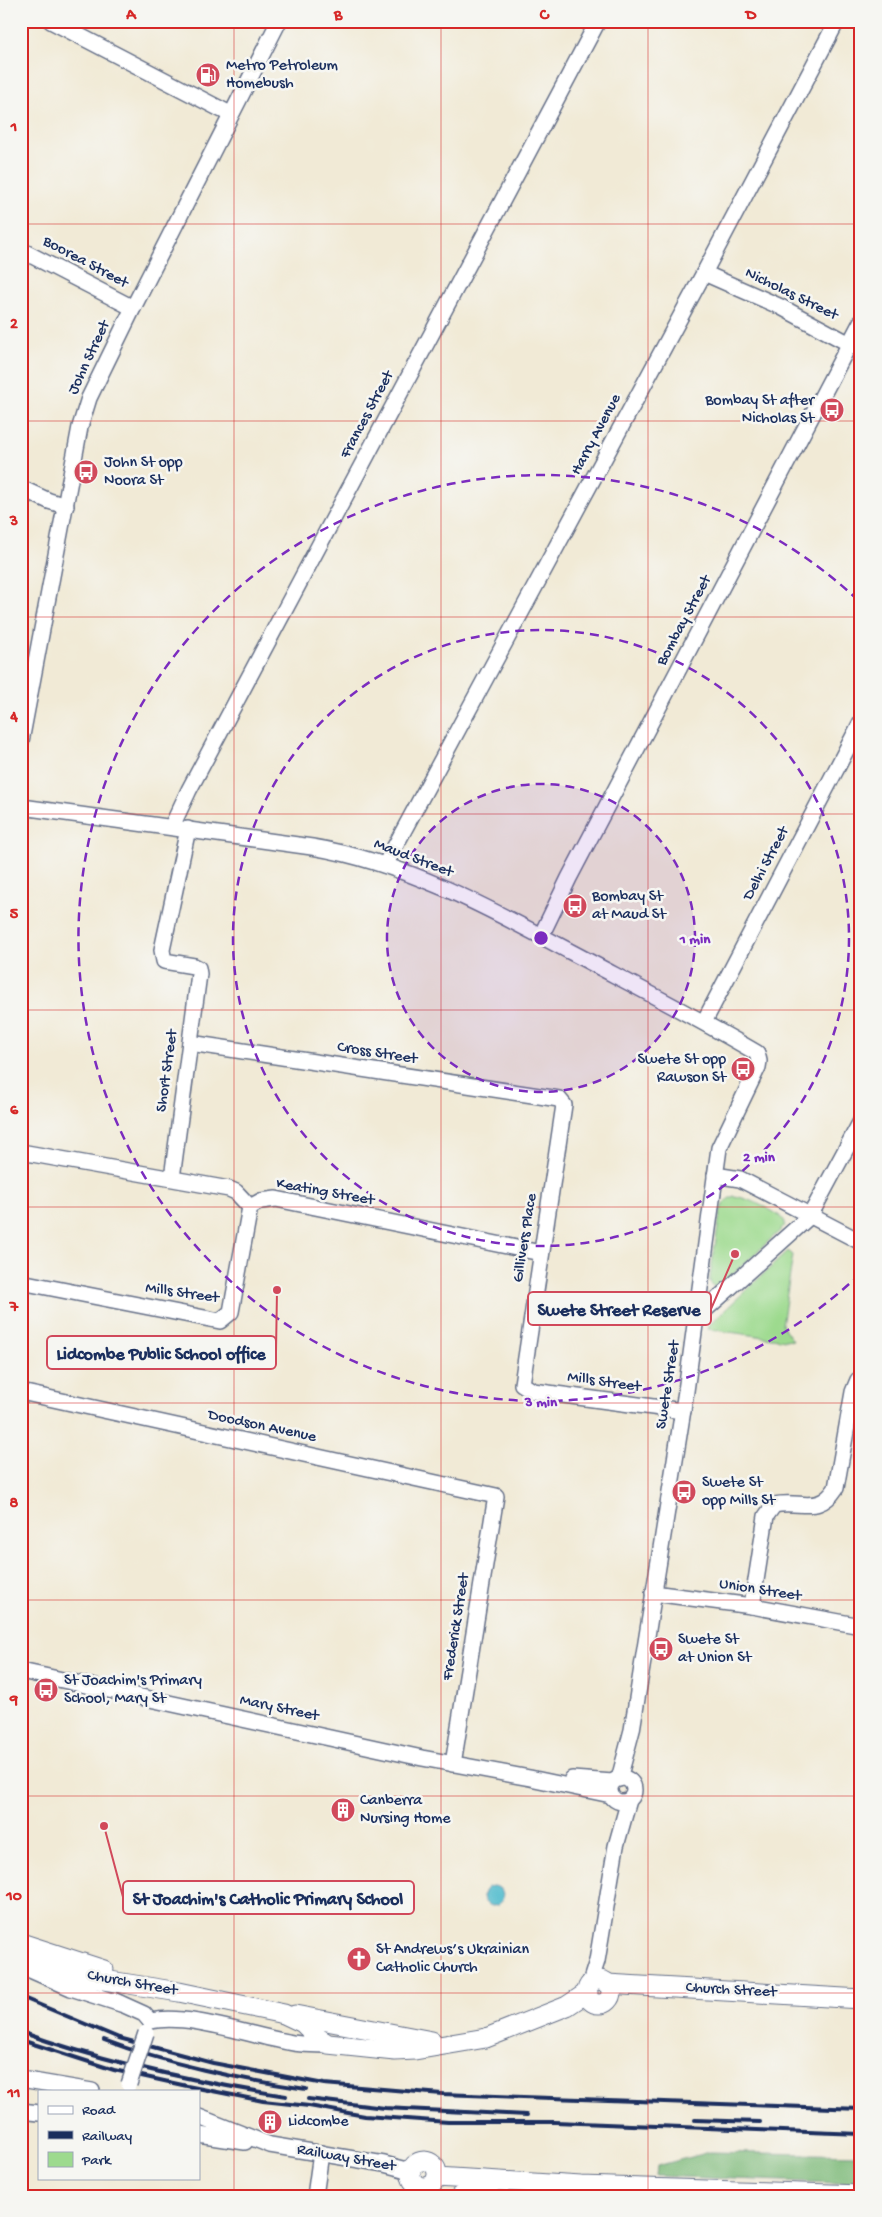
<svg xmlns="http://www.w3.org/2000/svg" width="882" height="2217" viewBox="0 0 882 2217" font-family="'Gochi Hand',sans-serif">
  <rect width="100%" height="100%" fill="#f6f6f2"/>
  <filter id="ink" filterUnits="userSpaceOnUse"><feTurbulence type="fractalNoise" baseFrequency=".02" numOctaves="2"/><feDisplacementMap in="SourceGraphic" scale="10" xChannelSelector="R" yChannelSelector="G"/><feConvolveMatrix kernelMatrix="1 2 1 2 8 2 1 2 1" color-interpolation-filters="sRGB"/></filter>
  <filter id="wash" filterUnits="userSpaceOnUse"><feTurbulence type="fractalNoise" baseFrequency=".0096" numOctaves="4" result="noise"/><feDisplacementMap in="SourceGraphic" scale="20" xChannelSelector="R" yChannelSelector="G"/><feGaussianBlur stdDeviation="1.12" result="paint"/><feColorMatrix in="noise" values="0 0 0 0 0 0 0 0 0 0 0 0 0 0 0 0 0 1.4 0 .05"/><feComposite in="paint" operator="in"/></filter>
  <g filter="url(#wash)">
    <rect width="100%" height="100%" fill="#f1ead6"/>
    <g fill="#9dda8e" stroke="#5c8476">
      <path d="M734,1196C745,1197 780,1212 785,1222L784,1227L719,1287L715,1288L710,1282V1277L720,1214C722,1204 725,1200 734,1196Z"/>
      <polygon points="788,1251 793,1255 782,1325 793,1341 708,1329 710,1324"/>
    </g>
    <polygon fill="#7eba79" stroke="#4c746c" points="709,2152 861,2155 861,2184 656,2176 657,2166"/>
    <circle fill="#51bccd" stroke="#367696" cx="493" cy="1896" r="10"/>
  </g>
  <g filter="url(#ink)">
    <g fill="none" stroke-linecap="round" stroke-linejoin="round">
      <defs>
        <g id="minor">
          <polyline points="51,21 230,114"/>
          <polyline points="21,250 133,308"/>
          <polyline points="704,273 781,307 861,350"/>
          <polyline points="21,488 49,501 66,506"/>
          <polyline points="21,741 80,427 89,398 133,308 279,21"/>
          <path d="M22,807L312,847C404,862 489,908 571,952C633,985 696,1017 757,1053L759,1061L758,1067L719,1148L686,1391L632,1730L619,1779"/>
          <polyline points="172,826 189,790 598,21"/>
          <polyline points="385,865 704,273 837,21"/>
          <polyline points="541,936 569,878 861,322"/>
          <polyline points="704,1022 861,722"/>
          <polyline points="190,1043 559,1099 564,1105 522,1384 533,1391 683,1411"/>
          <polyline points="21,1152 229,1189 236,1192 250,1207"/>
          <polyline points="715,1175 740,1179 861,1242"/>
          <polyline points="172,1178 199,974 198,968 194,966 164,961 162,950 188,829"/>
          <polyline points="250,1207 261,1201 276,1199 541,1253"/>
          <polyline points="21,1282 220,1321 231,1312 250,1207"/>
          <polyline points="696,1318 810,1216 861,1121"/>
          <polyline points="21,1392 496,1496 453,1764"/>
          <polyline points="653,1593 752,1606 861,1626"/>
          <path d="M752,1606L766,1516L774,1505C800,1499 818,1516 836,1488L853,1392L858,1380"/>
          <polyline points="21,1671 422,1758 530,1778 611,1795"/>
          <circle cx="622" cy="1790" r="12"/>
          <polyline points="572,1779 613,1782"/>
          <polyline points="21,1966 71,1988 121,2004"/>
          <polyline points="589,1986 597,1961 616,1846 629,1800"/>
          <polyline points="113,2000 144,2014 150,2021"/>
          <path d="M150,2021C190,2013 248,2035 288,2042C302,2045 316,2045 331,2045"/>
          <polyline points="21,2079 92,2091"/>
          <polyline points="21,2111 39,2113"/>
          <polyline points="199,2117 270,2145 384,2164 411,2171"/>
          <polyline points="199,2135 245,2142"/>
          <polyline points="315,2196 321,2153"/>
        </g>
        <g id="major">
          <polyline points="21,1943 104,1970"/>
          <polyline points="21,1958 66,1974 179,1992 284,2014 303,2023 317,2037 328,2044 395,2051 415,2050 486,2038 567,2006 588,1992"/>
          <circle cx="599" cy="1992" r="12"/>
          <polyline points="607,1984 861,1999"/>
          <polyline points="295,2015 432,2041"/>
          <circle cx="424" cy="2174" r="13"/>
          <polyline points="437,2177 581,2186 861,2195"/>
          <polyline points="460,2196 491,2184"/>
        </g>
      </defs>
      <use href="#minor" stroke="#667088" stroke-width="18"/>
      <use href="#major" stroke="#667088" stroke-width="21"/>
      <use href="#minor" stroke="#fff" stroke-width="15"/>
      <use href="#major" stroke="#fff" stroke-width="19"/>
      <g stroke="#1b2f5e" stroke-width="4">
        <polyline points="21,1997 119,2038 213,2063 324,2084 442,2094 861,2109"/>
        <path d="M21,2032C107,2063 196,2082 286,2096"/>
        <polyline points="21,2040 114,2070 187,2086 263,2101 309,2106 365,2116 448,2122 555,2122 861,2134"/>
        <path d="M104,2040C164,2063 242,2080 306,2089"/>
        <polyline points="308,2099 385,2108 527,2115"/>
        <polyline points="695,2120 760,2122"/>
      </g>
      <defs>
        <polyline id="minor-bridge" points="129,2084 146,2033"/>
      </defs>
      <use href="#minor-bridge" stroke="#667088" stroke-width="18" stroke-linecap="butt"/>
      <use href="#minor-bridge" stroke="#fff" stroke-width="15"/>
    </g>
  </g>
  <path fill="none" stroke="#d62828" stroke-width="1" stroke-opacity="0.55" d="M234,21V2196M441,21V2196M648,21V2196M21,224H861M21,421H861M21,617H861M21,814H861M21,1010H861M21,1207H861M21,1403H861M21,1600H861M21,1796H861M21,1993H861"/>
  <circle cx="541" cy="938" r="154" fill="#7b2cbf" fill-opacity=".12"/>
  <g fill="none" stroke="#7b2cbf" stroke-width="2.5" stroke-dasharray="9 6">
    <circle cx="541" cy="938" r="154"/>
    <circle cx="541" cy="938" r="308"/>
    <path d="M860 1274A463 463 0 1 1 860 602"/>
  </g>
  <defs>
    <symbol id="fuel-disc" viewBox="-11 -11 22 22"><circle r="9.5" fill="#d1495b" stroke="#f6f6f2"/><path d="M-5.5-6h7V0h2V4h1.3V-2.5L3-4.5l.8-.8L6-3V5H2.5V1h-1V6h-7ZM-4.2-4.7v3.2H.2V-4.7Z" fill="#fff"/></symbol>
    <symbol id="bus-disc" viewBox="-11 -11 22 22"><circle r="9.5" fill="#d1495b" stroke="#f6f6f2"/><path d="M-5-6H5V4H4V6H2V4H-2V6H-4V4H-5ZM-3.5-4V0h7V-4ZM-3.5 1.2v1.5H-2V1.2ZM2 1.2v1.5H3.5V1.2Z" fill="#fff"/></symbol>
    <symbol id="building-disc" viewBox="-11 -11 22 22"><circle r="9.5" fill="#d1495b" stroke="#f6f6f2"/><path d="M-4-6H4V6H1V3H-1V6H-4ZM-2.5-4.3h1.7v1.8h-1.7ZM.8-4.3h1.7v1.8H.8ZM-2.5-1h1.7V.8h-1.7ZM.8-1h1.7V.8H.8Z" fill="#fff"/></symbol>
    <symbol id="church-disc" viewBox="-11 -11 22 22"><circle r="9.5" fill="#d1495b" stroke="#f6f6f2"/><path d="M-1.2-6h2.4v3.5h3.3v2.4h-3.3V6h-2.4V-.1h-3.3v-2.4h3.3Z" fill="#fff"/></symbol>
  </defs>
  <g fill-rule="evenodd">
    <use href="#fuel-disc" x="194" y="61" width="28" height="28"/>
    <use href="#bus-disc" x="818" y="396" width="28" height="28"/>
    <use href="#bus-disc" x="72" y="458" width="28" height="28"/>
    <use href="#bus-disc" x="561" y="892" width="28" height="28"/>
    <use href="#bus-disc" x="729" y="1055" width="28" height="28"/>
    <use href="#bus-disc" x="670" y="1478" width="28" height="28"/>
    <use href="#bus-disc" x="647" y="1635" width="28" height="28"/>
    <use href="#bus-disc" x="32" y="1676" width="28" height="28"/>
    <use href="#building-disc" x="329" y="1796" width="28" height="28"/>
    <use href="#church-disc" x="345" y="1945" width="28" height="28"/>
    <use href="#building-disc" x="256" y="2108" width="28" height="28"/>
  </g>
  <g text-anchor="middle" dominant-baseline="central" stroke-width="5" stroke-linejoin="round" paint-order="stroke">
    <g font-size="16" fill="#1b2f5e" stroke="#f6f6f2" text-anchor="start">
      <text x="226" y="66">Metro Petroleum<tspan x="226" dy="18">Homebush</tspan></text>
      <text x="814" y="401" text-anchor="end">Bombay St after<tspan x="814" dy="18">Nicholas St</tspan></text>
      <text x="104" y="463">John St opp<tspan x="104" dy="18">Noora St</tspan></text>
      <text x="592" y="897">Bombay St<tspan x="592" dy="18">at Maud St</tspan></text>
      <text x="726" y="1060" text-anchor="end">Swete St opp<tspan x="726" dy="18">Rawson St</tspan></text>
      <text x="702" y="1483">Swete St<tspan x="702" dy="18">opp Mills St</tspan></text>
      <text x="678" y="1640">Swete St<tspan x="678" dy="18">at Union St</tspan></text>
      <text x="64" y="1681">St Joachim's Primary<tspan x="64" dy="18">School, Mary St</tspan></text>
      <text x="360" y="1801">Canberra<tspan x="360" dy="18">Nursing Home</tspan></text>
      <text x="376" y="1950">St Andrews’s Ukrainian<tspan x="376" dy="18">Catholic Church</tspan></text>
      <text x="288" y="2122">Lidcombe</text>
    </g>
    <g font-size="16" fill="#1b2f5e" stroke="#f6f6f2">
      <text transform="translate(85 263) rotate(28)">Boorea Street</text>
      <text transform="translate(791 295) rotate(26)">Nicholas Street</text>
      <text transform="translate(90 358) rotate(-65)">John Street</text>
      <text transform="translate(368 415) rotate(-62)">Frances Street</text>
      <text transform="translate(597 435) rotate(-62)">Harry Avenue</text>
      <text transform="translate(685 621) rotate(-62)">Bombay Street</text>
      <text transform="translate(413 859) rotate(21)">Maud Street</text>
      <text transform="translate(767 864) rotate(-62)">Delhi Street</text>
      <text transform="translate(377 1054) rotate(9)">Cross Street</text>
      <text transform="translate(168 1071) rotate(-82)">Short Street</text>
      <text transform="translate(325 1193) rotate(10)">Keating Street</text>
      <text transform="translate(526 1238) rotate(-81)">Gillivers Place</text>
      <text transform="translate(182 1294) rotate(8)">Mills Street</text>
      <text transform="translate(604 1383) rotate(8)">Mills Street</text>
      <text transform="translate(669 1385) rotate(-81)">Swete Street</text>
      <text transform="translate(262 1427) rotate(12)">Doodson Avenue</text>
      <text transform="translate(760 1591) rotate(9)">Union Street</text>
      <text transform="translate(457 1627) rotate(-81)">Frederick Street</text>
      <text transform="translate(279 1709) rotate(12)">Mary Street</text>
      <text transform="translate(132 1984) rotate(10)">Church Street</text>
      <text transform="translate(731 1991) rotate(3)">Church Street</text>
      <text transform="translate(346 2159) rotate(10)">Railway Street</text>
    </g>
  </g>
  <circle cx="541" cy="938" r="8" fill="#7b2cbf" stroke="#f6f6f2" stroke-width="2.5"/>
  <g font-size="15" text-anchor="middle" font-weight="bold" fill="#7b2cbf" stroke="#f6f6f2" stroke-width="5" stroke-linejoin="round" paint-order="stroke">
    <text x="695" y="943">1 min</text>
    <text x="759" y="1161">2 min</text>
    <text x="541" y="1406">3 min</text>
  </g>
  <path fill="none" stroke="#d1495b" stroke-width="2" d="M735 1254L711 1309M277 1290L276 1352M104 1826L123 1897"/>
  <g fill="#d1495b" stroke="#f6f6f2" stroke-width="2">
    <circle cx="735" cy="1254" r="5"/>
    <circle cx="277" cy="1290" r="5"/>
    <circle cx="104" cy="1826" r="5"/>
  </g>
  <g fill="#f6f6f2" stroke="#d1495b" stroke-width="2">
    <rect x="528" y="1292" width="183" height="33" rx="5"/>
    <rect x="47" y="1336" width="229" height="33" rx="5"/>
    <rect x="123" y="1881" width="291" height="33" rx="5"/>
  </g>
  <g font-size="18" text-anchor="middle" font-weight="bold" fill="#1b2f5e">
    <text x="619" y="1315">Swete Street Reserve</text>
    <text x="161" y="1359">Lidcombe Public School office</text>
    <text x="268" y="1904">St Joachim's Catholic Primary School</text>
  </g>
  <rect width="882" height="2217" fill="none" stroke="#f6f6f2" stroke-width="55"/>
  <rect x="38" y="2090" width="162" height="90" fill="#f6f6f2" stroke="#9ea6b7"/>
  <rect x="48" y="2106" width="25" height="8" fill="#ffffff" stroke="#9ea6b7"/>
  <text x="82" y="2114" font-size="15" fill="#1b2f5e">Road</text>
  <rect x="48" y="2131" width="25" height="8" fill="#1b2f5e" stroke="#9ea6b7"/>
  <text x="82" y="2140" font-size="15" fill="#1b2f5e">Railway</text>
  <rect x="48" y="2152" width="25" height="15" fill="#9dda8e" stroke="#9ea6b7"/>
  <text x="82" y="2164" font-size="15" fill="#1b2f5e">Park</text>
  <rect x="28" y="28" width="826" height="2162" fill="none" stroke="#d62828" stroke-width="2"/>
  <g font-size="16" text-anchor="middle" font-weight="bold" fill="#d62828">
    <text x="131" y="19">A</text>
    <text x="338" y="19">B</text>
    <text x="544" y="19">C</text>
    <text x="751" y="19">D</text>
    <text x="14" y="131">1</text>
    <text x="14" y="328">2</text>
    <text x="14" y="525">3</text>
    <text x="14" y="721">4</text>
    <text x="14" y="918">5</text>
    <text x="14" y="1114">6</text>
    <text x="14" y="1311">7</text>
    <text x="14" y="1507">8</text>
    <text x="14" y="1704">9</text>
    <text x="14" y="1900">10</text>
    <text x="14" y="2097">11</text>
  </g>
</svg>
